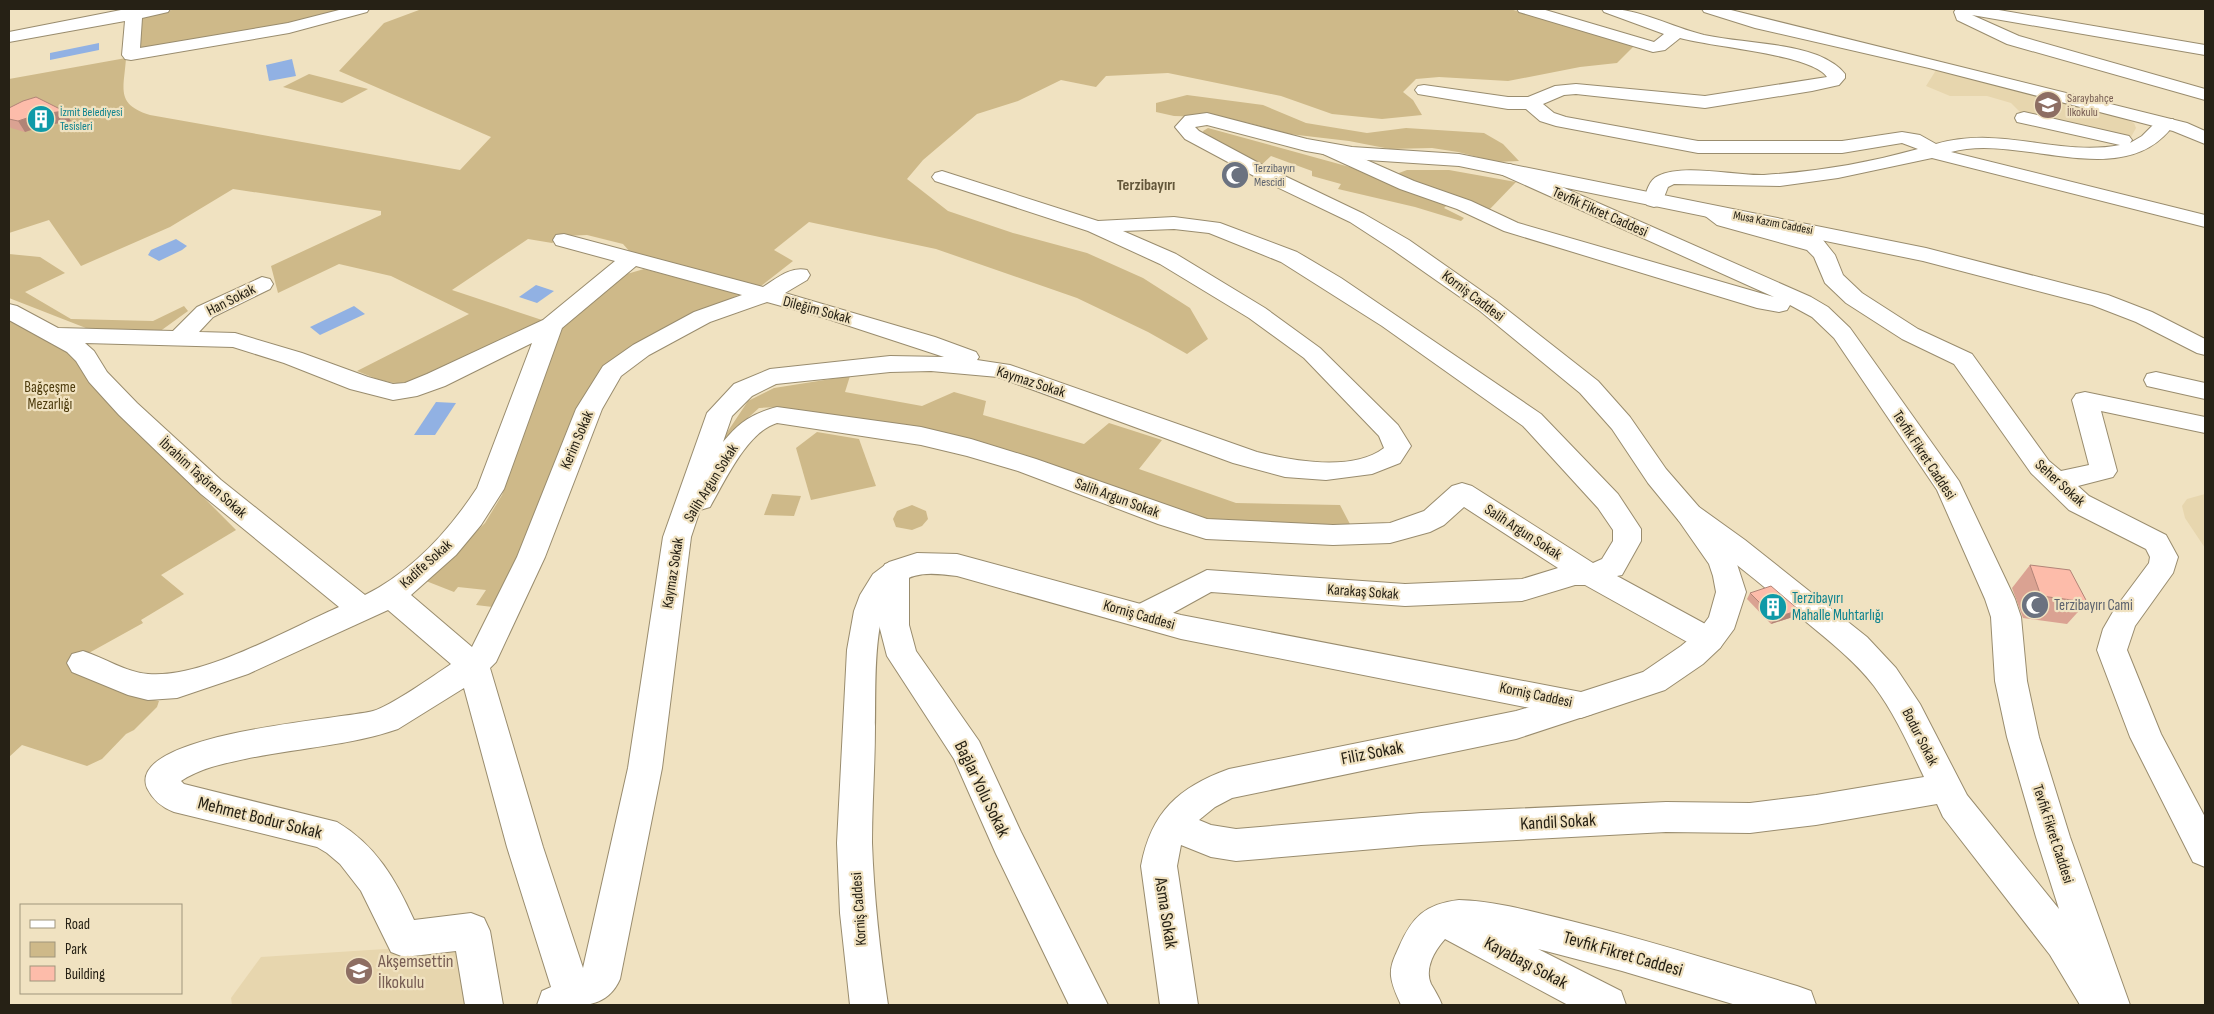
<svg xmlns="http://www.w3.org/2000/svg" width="2214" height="1014" viewBox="0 0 2214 1014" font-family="'Sofia Sans Condensed',sans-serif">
  <rect width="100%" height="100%" fill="#f0e2c1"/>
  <g fill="#e7d6ae">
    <polygon points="1938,67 2118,116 2134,123 2136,128 2130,139 2025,117 2011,103 1987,96 1950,96 1926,86"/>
    <polygon points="2205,494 2205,548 2185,518 2182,506 2187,499"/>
    <polygon points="463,944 475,1005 232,1005 231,998 261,957"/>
  </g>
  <g fill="#ceb989">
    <polygon points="177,9 344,9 301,21 141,48 141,16"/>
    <path d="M416,9H1510L1634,46L1617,63L1580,67L1508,81L1439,77L1416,79L1403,92L1413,100L1422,115L1382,119L1332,114L1281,96L1168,73L1106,76L1096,87L1061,80L1018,101L977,114L923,160L907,179L948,211L1013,233L1087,253L1143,278L1190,308L1208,339L1187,354L1148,332L1077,298L936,249L809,222L774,250L793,261L761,286L631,253L623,244L587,235L563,236L552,243L528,239L452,290L545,321C533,325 521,329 510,335C475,351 438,381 398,383C384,383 370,376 357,371L469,314L391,276L339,264L278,293L271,266L381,215V211L233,189L170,227L81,266L49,220L9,233V79L126,58C124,89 115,104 150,115L460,170L491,137L339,71L384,23L419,10Z"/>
    <polygon points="309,74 368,89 342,103 283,87"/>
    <polygon points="1187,95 1263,105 1306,123 1367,133 1406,128 1484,133 1503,144 1519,161 1497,162 1458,152 1432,148 1390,149 1349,141 1289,134 1249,123 1208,117 1174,116 1156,112 1156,103"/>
    <polygon points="1208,128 1368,172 1447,205 1444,208 1464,218 1461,221 1415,207 1338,189 1341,184 1312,176 1312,171 1271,156 1258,168 1204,136 1203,131"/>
    <polygon points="1407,170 1449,170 1516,182 1488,211 1400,177 1399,173"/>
    <polygon points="9,254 40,257 65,273 25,292 71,319 153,321 184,306 188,311 159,332 91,330 9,298"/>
    <polygon points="644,269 740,294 621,354 501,608 476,605 486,590 458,587 454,592 426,581 485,523 502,495 559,329 620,276"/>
    <path d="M9,319L73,355L95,388L236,530L161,575L184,594L141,620L143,623L69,664C95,685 126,695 159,701L157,707L134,730L126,734L102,759L87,766L22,745L9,757Z"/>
    <polygon points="850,376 845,392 922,406 954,392 986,401 983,415 1084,444 1109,423 1162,440 1139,469 1236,503 1340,505 1351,526 1223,523 1196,518 1058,468 776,407 759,408 720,443 748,401 774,388"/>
    <polygon points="817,432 859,439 876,486 811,500 796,448"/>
    <polygon points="772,494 801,496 794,516 764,515"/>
    <polygon points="912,505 926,511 928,519 922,526 912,530 896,527 893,519 897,511"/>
  </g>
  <g fill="#91b1e3">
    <polygon points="99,43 99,50 50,60 50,53"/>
    <polygon points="292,59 296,76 269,81 266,65"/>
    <polygon points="176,239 187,246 182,250 159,261 148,255 151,250"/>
    <polygon points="536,285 554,291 537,303 519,297"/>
    <polygon points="354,306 365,314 320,335 310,327"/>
    <polygon points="436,402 456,403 435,435 414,435"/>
  </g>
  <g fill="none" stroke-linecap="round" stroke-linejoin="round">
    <defs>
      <g id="minor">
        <polygon points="126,9 170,9 168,12 142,18 140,48 288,23 343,9 369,9 367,12 289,33 131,60 125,59 122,55 125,21 9,42 9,32"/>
        <path d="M1517,9H1542L1654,42L1664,34L1604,12L1602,9C1637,7 1670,27 1704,35C1742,43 1780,42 1817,55C1827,59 1838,65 1845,74V78L1839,85L1812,91L1705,108L1576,94L1564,95L1543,104L1554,113L1566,117L1698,141H1842L1902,132L1920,135L1936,144C2002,125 2059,157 2120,145L2017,122L2015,118L2017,114L2024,112L2129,136L2132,140L2130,143L2142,136L2159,119H2173L2175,123C2125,196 2020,132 1951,152L2205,215V227L1932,158L1838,178L1780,186L1674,184L1668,187L1661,205L1654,207L1647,205L1644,201C1646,192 1649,180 1658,176C1683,163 1736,176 1764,175C1815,172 1868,163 1918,149L1902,143L1842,153H1698L1556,126L1540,121L1526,109H1508L1418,94L1415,90L1418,86L1424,85L1508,97H1528L1555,86L1576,84L1705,96L1827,77C1811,54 1711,47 1680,38L1665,50L1653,52L1519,12Z"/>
        <path d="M1328,143L1414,181L1471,201L1518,223L1774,297L1496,172L1493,168L1496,164H1510L1811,297L1828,307L1850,328L1959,481L2015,599L2021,617L2027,681L2039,737L2070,837L2130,1005H2080L2050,955L1943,817L1937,804L1816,825L1750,833L1666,832L1421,845L1236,861L1211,857L1181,845L1177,866L1198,1005H1160L1141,866C1151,812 1179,787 1229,769L1516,711L1581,692L1592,696L1597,705L1592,714L1516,739L1232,798L1215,807L1199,820L1211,825L1236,829L1421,813L1666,802L1750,803L1816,795L1924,777C1909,746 1895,714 1874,686C1855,661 1829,641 1805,621C1764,586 1723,553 1679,521L1675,514L1679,507L1689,504L1699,507L1745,540L1867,637L1896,668L1920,704L1967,795L2059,909L2036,837L2007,737L1995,681L1991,617L1985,599L1937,490L1834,338L1812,317L1790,305L1787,310L1779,312L1757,308L1504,231L1457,209L1400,189L1321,153L1318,149L1321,145Z"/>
        <path d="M942,171L1098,221L1174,217L1220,223L1297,252L1341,278L1541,414L1618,494L1641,529V541L1622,575L1617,576L1720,632L1724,640L1720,648L1709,652L1698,648L1585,585H1575L1522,601L1405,606L1211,592L1153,624L1142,628L1131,624L1127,616L1131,608L1207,570L1405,584L1522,579L1558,568L1464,507L1444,525L1430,532L1390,543L1333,545L1206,539L1158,524L1018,471L967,456L921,445L777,423C747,432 725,481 710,507L700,510L691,537L662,768L620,979C605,1014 568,1005 537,1005L542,991L551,987L507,847L464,688L398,729C349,746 296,748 245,759C222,764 201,768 181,781L184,784L337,822C376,845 396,880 414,920L471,913L484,918L490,931L503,1005H465L456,951L404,957L391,952L361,891L340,864L327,853L317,847L174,812C161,807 153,800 147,788C125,733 344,719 373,711C391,706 433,676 451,664L388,610L248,674L177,698L148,700L128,695L72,672L67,663L72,654L83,651C105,658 125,672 148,674C203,679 288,629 339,607L201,494L119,415L89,382L76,361L67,352L9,320V304L17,306L58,328L173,331L197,307L262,277L270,279L273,284L270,289L213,317L199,332L235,333L302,353L368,377L393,384L405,383L427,374L543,320L615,261L556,245L553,240L556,235L564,234L763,287C776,279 790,266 807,270L810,275L807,280L785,293L935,337L976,352L979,357L977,360L1010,365L1257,452C1292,461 1353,472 1384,448L1379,436L1304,358L1249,318L1160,264L1088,231L935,181L932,177L935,173ZM1174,229L1209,233L1281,262L1382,326L1523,426L1598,508L1613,530V541L1602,559L1593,563L1472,486L1462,483L1452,486L1424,511L1390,523L1333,525L1207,519L1036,459L971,439L921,427L777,407C753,413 739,422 723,442L732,416L752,396L776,384L890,372L931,371L998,377L1233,463L1285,477L1326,480L1372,474L1400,463L1411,446L1398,425L1320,348L1265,308L1176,254L1123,231ZM636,266L742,295L694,312L633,345L603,366L576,409L517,557L472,647L411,595L456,555L481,525L504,489L562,328ZM767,302L825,318L944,357L890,356L770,369L734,384L707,413L663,537L628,768L583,968L543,847L490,668L496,662L545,557L602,409L621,376L649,355L710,322ZM85,343L233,347L284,363L350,389L393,400L417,396L445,386L532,343L477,488C449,531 411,572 365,595L221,480L137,403L107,372L94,351Z"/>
        <polygon points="1710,206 1731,216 1823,240 1835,255 1843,275 1862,293 1918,329 1972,354 2049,461 2061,471 2089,465 2072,400 2076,394 2085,392 2205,417 2205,433 2101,411 2117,471 2113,477 2078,486 2089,496 2166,535 2178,557 2173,573 2135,626 2127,650 2161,734 2205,817 2205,867 2193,862 2130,737 2097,650 2103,629 2114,610 2149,563 2150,557 2146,549 2069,510 2031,473 1954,364 1902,339 1846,303 1825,283 1814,257 1807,250 1717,225 1700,212 1703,208"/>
        <polygon points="2156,372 2205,383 2205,399 2147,386 2144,380 2147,374"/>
        <polygon points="895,561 905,564 909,572 909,625 916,651 979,741 1021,832 1108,1005 1069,1005 996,854 954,759 887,656 879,625 881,572 885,564"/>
        <path d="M1459,900C1496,901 1534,912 1571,921C1647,940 1722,963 1797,986L1811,991L1816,1005H1736L1622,971L1538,949L1621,991L1626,1005H1568L1445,939C1435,950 1424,968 1431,984C1435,991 1439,997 1442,1005H1401C1397,996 1392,986 1391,976C1390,965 1395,956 1399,947C1412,917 1425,904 1459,900Z"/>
      </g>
      <g id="major">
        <polygon points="1702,9 1727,9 2187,123 2205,131 2205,144 2173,131 1929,68 1755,28 1704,12"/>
        <polygon points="1956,9 1993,9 2205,45 2205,55 1972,15 2019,36 2205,89 2205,100 2007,44 1957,20 1954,12"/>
        <path d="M1207,113L1307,139L1352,147L1459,154L1926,248L2108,295L2152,312L2205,339V355L2197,353L2136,322L2092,305L1923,261L1459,166L1352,159L1306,151L1207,125L1195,127L1199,131L1268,168L1364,214L1409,240L1496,301L1598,381L1630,417L1666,469L1699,507L1736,561L1746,592L1734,629L1720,648L1703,664L1665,690L1581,718L1181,639L957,576C934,573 910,570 894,589C872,615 876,692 875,726C875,765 872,804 872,843C874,898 880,951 888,1005H850L840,913L837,843L847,650L854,611L860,595L873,574L889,562L917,553L957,554L1181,615L1581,692L1643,672L1681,646L1698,632L1709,617L1716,592L1713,576L1709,564L1679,521L1648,483L1612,429L1580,393L1480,311L1393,250L1350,222L1254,176L1185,139L1175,127L1185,116Z"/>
      </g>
    </defs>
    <use href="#minor" stroke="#998c6e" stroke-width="2"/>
    <use href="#major" stroke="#998c6e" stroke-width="2"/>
    <use href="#minor" fill="#fff" fill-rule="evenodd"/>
    <use href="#major" fill="#fff" fill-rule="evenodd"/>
  </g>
  <g fill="#daa292">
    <polygon points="9,108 64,111 71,121 43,126 25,132 11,128 9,126"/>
    <polygon points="2030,565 2087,602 2067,624 2023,618 2012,588"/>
    <polygon points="1750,593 1799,610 1796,616 1771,624 1747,599"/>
  </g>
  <g fill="#b18477">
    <polygon points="64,111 71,121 43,126 25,132 18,121 36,115"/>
    <polygon points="1799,610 1796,616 1771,624 1775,618"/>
  </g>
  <g fill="#fdbcaa" stroke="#b18477">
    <polygon points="36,97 64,111 36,115 18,121 9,119 9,108 23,101"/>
    <polygon points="2030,565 2070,570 2087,602 2041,596"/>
    <polygon points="1771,586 1799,610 1775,618 1750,593"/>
  </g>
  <defs>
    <symbol id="school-disc" viewBox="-11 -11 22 22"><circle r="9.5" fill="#8d6e63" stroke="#f0e2c1"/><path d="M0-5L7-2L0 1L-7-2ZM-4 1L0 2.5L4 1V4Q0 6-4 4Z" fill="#fff"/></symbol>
    <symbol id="building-disc" viewBox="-11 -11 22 22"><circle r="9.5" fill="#0f9aa8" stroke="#f0e2c1"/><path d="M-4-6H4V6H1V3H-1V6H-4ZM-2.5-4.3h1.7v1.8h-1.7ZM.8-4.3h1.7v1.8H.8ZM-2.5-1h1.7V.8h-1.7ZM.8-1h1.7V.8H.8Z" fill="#fff"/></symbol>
    <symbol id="mosque-disc" viewBox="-11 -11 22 22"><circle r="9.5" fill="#6b7280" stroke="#f0e2c1"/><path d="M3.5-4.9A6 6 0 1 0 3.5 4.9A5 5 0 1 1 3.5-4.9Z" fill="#fff"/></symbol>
  </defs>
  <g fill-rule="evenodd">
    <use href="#school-disc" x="2032" y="89" width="32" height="32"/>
    <use href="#building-disc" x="25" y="103" width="32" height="32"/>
    <use href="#mosque-disc" x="1219" y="159" width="32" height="32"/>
    <use href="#mosque-disc" x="2019" y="589" width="32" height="32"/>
    <use href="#building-disc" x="1757" y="591" width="32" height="32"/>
    <use href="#school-disc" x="343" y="955" width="32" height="32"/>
  </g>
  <g text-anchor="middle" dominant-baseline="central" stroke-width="4.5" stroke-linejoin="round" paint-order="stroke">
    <g font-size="12" fill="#785e54" stroke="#f0e2c1" text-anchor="start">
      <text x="2067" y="98">Saraybahçe<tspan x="2067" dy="14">İlkokulu</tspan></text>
    </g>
    <g font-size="12" fill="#0d838f" stroke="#f0e2c1" text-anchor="start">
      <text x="60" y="112">İzmit Belediyesi<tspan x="60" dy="14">Tesisleri</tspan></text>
    </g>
    <g font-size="12" fill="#5b616d" stroke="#f0e2c1" text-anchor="start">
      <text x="1254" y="168">Terzibayırı<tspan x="1254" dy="14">Mescidi</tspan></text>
    </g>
    <g font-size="12" fill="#262115" stroke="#f0e2c1">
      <text transform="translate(1773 223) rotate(11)">Musa Kazım Caddesi</text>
    </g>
    <g font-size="15" fill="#262115" stroke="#f0e2c1">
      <text transform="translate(1600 212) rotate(24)">Tevfik Fikret Caddesi</text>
      <text transform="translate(1473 296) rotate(37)">Korniş Caddesi</text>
      <text transform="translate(231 300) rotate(-27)">Han Sokak</text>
      <text transform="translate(817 310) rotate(15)">Dileğim Sokak</text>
      <text transform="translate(1031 382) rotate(18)">Kaymaz Sokak</text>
      <text transform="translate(577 440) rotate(-67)">Kerim Sokak</text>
      <text transform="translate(1924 455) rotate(57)">Tevfik Fikret Caddesi</text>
      <text transform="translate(203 478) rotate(42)">İbrahim Taşören Sokak</text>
      <text transform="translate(711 483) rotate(-58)">Salih Argun Sokak</text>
      <text transform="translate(2060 483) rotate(42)">Seher Sokak</text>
      <text transform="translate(1117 498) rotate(20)">Salih Argun Sokak</text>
      <text transform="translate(1523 532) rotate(33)">Salih Argun Sokak</text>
      <text transform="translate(426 564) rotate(-42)">Kadife Sokak</text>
      <text transform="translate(673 573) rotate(-81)">Kaymaz Sokak</text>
      <text transform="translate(1363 592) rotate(4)">Karakaş Sokak</text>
      <text transform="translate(1139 615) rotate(16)">Korniş Caddesi</text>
      <text transform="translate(1536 695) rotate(12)">Korniş Caddesi</text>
      <text transform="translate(1920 737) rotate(63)">Bodur Sokak</text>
      <text transform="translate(2053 834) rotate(72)">Tevfik Fikret Caddesi</text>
      <text transform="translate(859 909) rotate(-94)">Korniş Caddesi</text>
    </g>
    <g font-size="15" fill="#4c3a0b" stroke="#f0e2c1">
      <text x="50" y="387">Bağçeşme<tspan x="50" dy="17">Mezarlığı</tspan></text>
    </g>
    <g font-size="15" fill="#0d838f" stroke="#f0e2c1" text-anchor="start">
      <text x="1792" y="598">Terzibayırı<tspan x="1792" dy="17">Mahalle Muhtarlığı</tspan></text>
    </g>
    <g font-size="15" fill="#5b616d" stroke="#f0e2c1" text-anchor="start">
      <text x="2054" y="605">Terzibayırı Cami</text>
    </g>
    <g font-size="16" font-weight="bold" fill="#63573a" stroke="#f0e2c1">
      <text x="1146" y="185">Terzibayırı</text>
    </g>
    <g font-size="18" fill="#262115" stroke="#f0e2c1">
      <text transform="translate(1372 753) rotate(-11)">Filiz Sokak</text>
      <text transform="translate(982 789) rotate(64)">Bağlar Yolu Sokak</text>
      <text transform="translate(260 818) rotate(14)">Mehmet Bodur Sokak</text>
      <text transform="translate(1558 822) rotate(-3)">Kandil Sokak</text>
      <text transform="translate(1166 913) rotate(81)">Asma Sokak</text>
      <text transform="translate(1623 954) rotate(16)">Tevfik Fikret Caddesi</text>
      <text transform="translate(1526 963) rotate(28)">Kayabaşı Sokak</text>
    </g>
    <g font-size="18" fill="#785e54" stroke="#f0e2c1" text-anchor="start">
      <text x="378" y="961">Akşemsettin<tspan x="378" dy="21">İlkokulu</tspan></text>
    </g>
  </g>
  <rect width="2214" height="1014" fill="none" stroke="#262115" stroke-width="20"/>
  <rect x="20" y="904" width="162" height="90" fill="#f0e2c1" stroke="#9f957c"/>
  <rect x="30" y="920" width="25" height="8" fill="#ffffff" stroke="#9f957c"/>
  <text x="65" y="929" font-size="15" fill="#262115">Road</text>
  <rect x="30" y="942" width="25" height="15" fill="#ceb989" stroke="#9f957c"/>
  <text x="65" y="954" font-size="15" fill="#262115">Park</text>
  <rect x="30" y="966" width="25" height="15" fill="#fdbcaa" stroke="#9f957c"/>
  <text x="65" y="979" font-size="15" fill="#262115">Building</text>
</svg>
